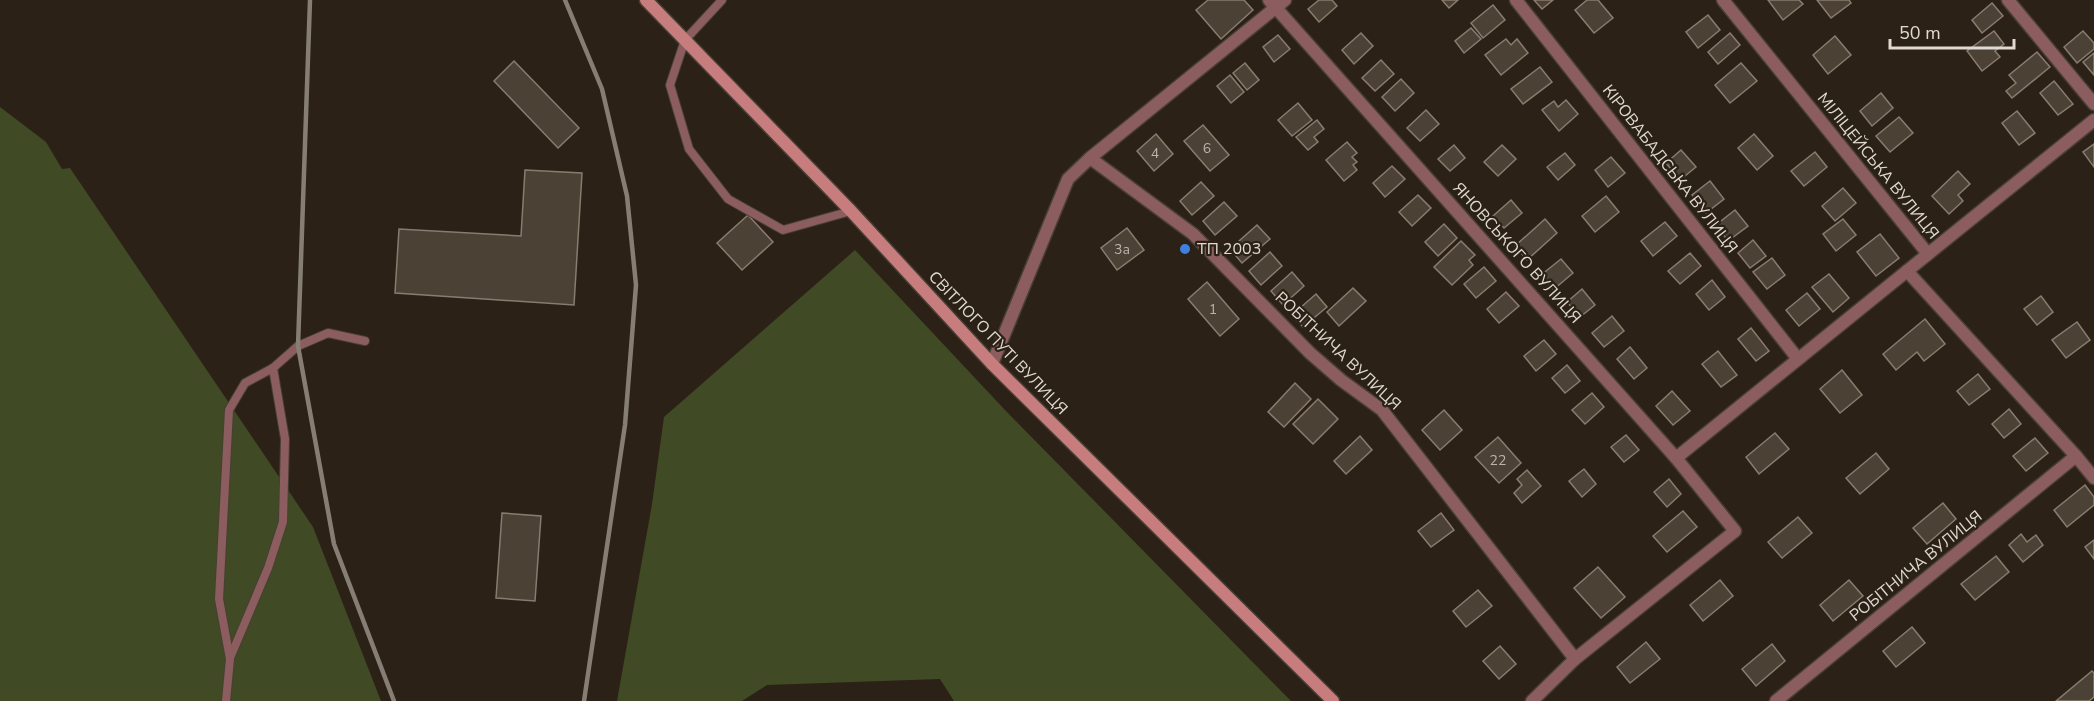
<svg xmlns="http://www.w3.org/2000/svg" width="2094" height="701" viewBox="0 0 2094 701" font-family="'Nunito Sans',sans-serif">
  <rect width="100%" height="100%" fill="#2b2116"/>
  <g fill="#404a25">
    <polygon points="0,107 46,142 62,169 70,168 313,527 381,701 0,701"/>
    <polygon points="855,250 1005,410 1291,701 954,701 940,679 767,685 742,701 617,701 652,504 664,417"/>
  </g>
  <g fill="#4c4135" stroke="#897c6f" stroke-width="1.5">
    <polygon points="1208,0 1244,0 1253,10 1221,39 1196,10"/>
    <polygon points="1319,0 1332,0 1337,6 1319,22 1308,9"/>
    <polygon points="1442,0 1458,0 1449,8"/>
    <polygon points="1534,0 1553,0 1542,9"/>
    <polygon points="1587,0 1598,0 1613,18 1594,33 1575,10"/>
    <polygon points="1768,0 1799,0 1803,4 1783,20"/>
    <polygon points="1817,0 1849,0 1851,3 1831,18"/>
    <polygon points="1992,3 2003,16 1982,33 1972,20"/>
    <polygon points="1493,5 1505,20 1483,38 1471,23"/>
    <polygon points="1708,15 1720,30 1698,48 1686,32"/>
    <polygon points="1471,28 1481,39 1464,53 1455,41"/>
    <polygon points="1994,31 2004,44 1995,51 2000,57 1982,71 1967,51"/>
    <polygon points="2083,31 2094,43 2094,49 2077,63 2064,47"/>
    <polygon points="1361,33 1373,46 1354,64 1342,50"/>
    <polygon points="1730,33 1740,45 1718,64 1708,52"/>
    <polygon points="1278,35 1290,49 1274,62 1263,47"/>
    <polygon points="1835,36 1851,55 1828,74 1813,55"/>
    <polygon points="1506,39 1511,45 1517,39 1528,53 1501,75 1485,55"/>
    <polygon points="2037,52 2050,67 2012,98 2006,91 2016,83 2009,75"/>
    <polygon points="2094,53 2094,75 2083,62"/>
    <polygon points="1381,60 1394,74 1375,91 1362,78"/>
    <polygon points="514,61 579,128 558,148 494,81"/>
    <polygon points="1245,63 1259,80 1247,90 1233,73"/>
    <polygon points="1741,63 1757,81 1730,103 1715,85"/>
    <polygon points="1540,67 1552,82 1523,104 1511,89"/>
    <polygon points="1230,75 1244,92 1231,103 1217,86"/>
    <polygon points="1401,79 1414,93 1395,111 1382,97"/>
    <polygon points="2054,81 2073,104 2058,115 2040,93"/>
    <polygon points="1881,93 1893,108 1872,126 1860,111"/>
    <polygon points="1566,100 1578,114 1559,131 1542,110 1554,101 1558,107"/>
    <polygon points="1298,103 1312,120 1292,136 1278,120"/>
    <polygon points="1426,110 1439,124 1420,141 1407,128"/>
    <polygon points="2017,111 2035,133 2019,145 2002,123"/>
    <polygon points="1899,117 1913,133 1890,152 1876,136"/>
    <polygon points="1317,120 1324,129 1314,137 1318,142 1308,150 1296,137"/>
    <polygon points="1203,125 1229,155 1210,171 1184,141"/>
    <polygon points="1156,134 1173,154 1154,171 1137,151"/>
    <polygon points="1754,134 1773,156 1757,170 1738,148"/>
    <polygon points="1347,142 1357,153 1352,157 1357,162 1353,165 1357,170 1344,181 1326,160"/>
    <polygon points="2094,144 2094,167 2083,152"/>
    <polygon points="1454,145 1465,158 1450,171 1438,159"/>
    <polygon points="1502,145 1516,159 1498,176 1484,162"/>
    <polygon points="1681,150 1696,167 1680,180 1666,163"/>
    <polygon points="1815,152 1827,167 1804,186 1791,171"/>
    <polygon points="1565,153 1575,165 1558,180 1547,167"/>
    <polygon points="1611,157 1625,173 1608,187 1595,170"/>
    <polygon points="1392,166 1405,179 1385,197 1373,183"/>
    <polygon points="525,170 582,173 574,305 395,293 399,229 521,236"/>
    <polygon points="1958,171 1970,184 1958,195 1963,201 1949,214 1932,196"/>
    <polygon points="1710,181 1724,199 1706,213 1692,195"/>
    <polygon points="1201,182 1214,196 1192,215 1180,201"/>
    <polygon points="1843,188 1856,203 1835,221 1822,206"/>
    <polygon points="1418,195 1431,208 1412,226 1399,212"/>
    <polygon points="1606,196 1619,212 1595,232 1582,216"/>
    <polygon points="1511,200 1522,213 1504,228 1493,216"/>
    <polygon points="1224,202 1237,216 1215,235 1203,221"/>
    <polygon points="1735,210 1748,226 1728,241 1716,225"/>
    <polygon points="748,215 773,242 742,270 717,243"/>
    <polygon points="1545,219 1557,233 1527,260 1515,246"/>
    <polygon points="1843,219 1856,235 1836,251 1823,234"/>
    <polygon points="1665,222 1677,236 1653,256 1641,241"/>
    <polygon points="1444,224 1457,238 1438,256 1425,242"/>
    <polygon points="1257,225 1270,239 1242,263 1230,249"/>
    <polygon points="1127,228 1144,250 1117,270 1101,248"/>
    <polygon points="1880,234 1899,258 1876,276 1857,252"/>
    <polygon points="1753,240 1766,256 1750,268 1738,253"/>
    <polygon points="1461,241 1475,255 1469,260 1473,265 1452,285 1434,267"/>
    <polygon points="1270,252 1282,266 1261,285 1249,271"/>
    <polygon points="1690,253 1701,266 1680,284 1668,271"/>
    <polygon points="1772,258 1785,275 1767,289 1753,272"/>
    <polygon points="1561,259 1573,273 1553,290 1541,275"/>
    <polygon points="1484,267 1496,281 1476,298 1464,284"/>
    <polygon points="1292,272 1304,286 1283,305 1271,291"/>
    <polygon points="1829,274 1849,298 1833,312 1812,287"/>
    <polygon points="1712,280 1725,297 1709,310 1696,294"/>
    <polygon points="1207,282 1239,319 1220,336 1188,299"/>
    <polygon points="1353,288 1366,301 1339,326 1327,312"/>
    <polygon points="1582,289 1595,305 1580,317 1567,302"/>
    <polygon points="1506,292 1519,306 1499,323 1487,309"/>
    <polygon points="1807,293 1820,309 1799,326 1786,310"/>
    <polygon points="1316,294 1327,307 1303,327 1292,315"/>
    <polygon points="2041,296 2053,312 2037,325 2024,309"/>
    <polygon points="1612,316 1624,331 1604,347 1592,333"/>
    <polygon points="1925,319 1945,344 1924,361 1917,352 1896,370 1883,354"/>
    <polygon points="2077,322 2090,340 2066,358 2052,340"/>
    <polygon points="1751,328 1769,351 1756,361 1738,339"/>
    <polygon points="1544,340 1556,354 1536,371 1524,356"/>
    <polygon points="1630,347 1647,368 1634,379 1617,359"/>
    <polygon points="1718,351 1737,375 1721,387 1702,364"/>
    <polygon points="1567,365 1580,381 1565,393 1552,378"/>
    <polygon points="1842,370 1862,395 1840,413 1820,389"/>
    <polygon points="1978,374 1990,389 1969,405 1957,391"/>
    <polygon points="1295,383 1311,399 1284,427 1268,412"/>
    <polygon points="1672,391 1690,411 1673,425 1656,406"/>
    <polygon points="1592,393 1604,407 1585,424 1572,410"/>
    <polygon points="1318,399 1338,419 1313,444 1293,424"/>
    <polygon points="2009,409 2021,424 2004,438 1992,424"/>
    <polygon points="1444,410 1462,430 1440,450 1422,430"/>
    <polygon points="1775,433 1789,449 1759,474 1746,457"/>
    <polygon points="1626,435 1639,450 1624,462 1611,447"/>
    <polygon points="1360,436 1372,450 1346,474 1334,461"/>
    <polygon points="1498,437 1521,463 1499,483 1475,457"/>
    <polygon points="2035,438 2048,453 2026,471 2013,456"/>
    <polygon points="1876,453 1889,469 1860,494 1846,478"/>
    <polygon points="1584,469 1596,484 1582,497 1569,481"/>
    <polygon points="1527,470 1541,486 1522,503 1514,493 1522,485 1517,479"/>
    <polygon points="1669,479 1681,494 1667,507 1654,492"/>
    <polygon points="2085,485 2094,497 2094,505 2067,527 2054,510"/>
    <polygon points="1943,503 1956,519 1927,544 1913,528"/>
    <polygon points="1683,511 1697,527 1667,552 1653,536"/>
    <polygon points="502,513 541,516 535,601 496,598"/>
    <polygon points="1441,513 1454,530 1431,547 1418,531"/>
    <polygon points="1798,517 1812,533 1782,558 1768,542"/>
    <polygon points="2021,534 2027,542 2036,535 2043,545 2023,562 2009,545"/>
    <polygon points="2094,540 2094,559 2085,547"/>
    <polygon points="1996,556 2009,572 1975,600 1961,584"/>
    <polygon points="1598,567 1625,597 1601,618 1574,588"/>
    <polygon points="1720,580 1733,596 1703,621 1690,605"/>
    <polygon points="1849,580 1863,596 1833,621 1820,605"/>
    <polygon points="1478,590 1492,606 1466,627 1453,611"/>
    <polygon points="1912,627 1925,643 1896,667 1883,651"/>
    <polygon points="1646,642 1660,659 1630,683 1617,667"/>
    <polygon points="1772,644 1785,661 1756,686 1742,669"/>
    <polygon points="1500,646 1516,664 1499,679 1483,661"/>
    <polygon points="2092,671 2094,673 2094,697 2089,701 2056,701"/>
  </g>
  <g fill="none" stroke-linecap="round" stroke-linejoin="round">
    <defs>
      <g id="service">
        <polyline points="722,0 685,40 670,85 689,149 728,199 783,230 851,211"/>
        <polyline points="230,658 268,568 283,522 285,439 273,368"/>
        <polyline points="226,701 230,659 219,599 229,410 245,383 273,368 298,346 328,333 365,341"/>
      </g>
      <g id="minor">
        <polyline points="1269,0 1676,458 1735,531 1575,659 1532,701"/>
        <polyline points="1516,0 1798,359"/>
        <polyline points="1723,0 1928,254 1907,271 2076,456 2094,478"/>
        <polyline points="2008,0 2094,104"/>
        <polyline points="1090,158 1193,234 1310,353 1341,380 1382,410 1575,659"/>
        <polyline points="1928,254 2094,120"/>
        <polyline points="992,364 1068,179 1090,158 1285,0"/>
        <polyline points="1676,458 1907,271"/>
        <polyline points="1776,701 2076,456"/>
      </g>
      <polyline id="secondary" points="646,0 851,211 992,364 1333,701"/>
    </defs>
    <use href="#service" stroke="#483f34" stroke-width="10"/>
    <use href="#minor" stroke="#483f34" stroke-width="15"/>
    <use href="#secondary" stroke="#483f34" stroke-width="15"/>
    <use href="#service" stroke="#8c5d5e" stroke-width="8"/>
    <use href="#minor" stroke="#8c5d5e" stroke-width="12"/>
    <use href="#secondary" stroke="#c77d7e" stroke-width="12"/>
    <g stroke="#867e74" stroke-width="4.5">
      <polyline points="310,0 298,346 334,544 394,701"/>
      <polyline points="565,0 602,89 627,196 636,285 625,425 584,701"/>
    </g>
  </g>
  <circle fill="#3f7fe0" stroke="#2b2116" stroke-width="2" cx="1185" cy="249" r="6"/>
  <g text-anchor="middle" dominant-baseline="central" stroke-width="4.5" stroke-linejoin="round" paint-order="stroke">
    <g font-size="14" fill="#bbb4ab">
      <text x="1207" y="148">6</text>
      <text x="1155" y="153">4</text>
      <text x="1122" y="249">3а</text>
      <text x="1213" y="309">1</text>
      <text x="1498" y="460">22</text>
    </g>
    <g font-size="16" fill="#e0dad2" stroke="#2b2116">
      <text transform="translate(1878 166) rotate(51)">МІЛІЦЕЙСЬКА ВУЛИЦЯ</text>
      <text transform="translate(1670 169) rotate(52)">КІРОВАБАДСЬКА ВУЛИЦЯ</text>
      <text transform="translate(1517 253) rotate(48)">ЯНОВСЬКОГО ВУЛИЦЯ</text>
      <text transform="translate(998 343) rotate(46)">СВІТЛОГО ПУТІ ВУЛИЦЯ</text>
      <text transform="translate(1338 351) rotate(43)">РОБІТНИЧА ВУЛИЦЯ</text>
      <text transform="translate(1916 566) rotate(-39)">РОБІТНИЧА ВУЛИЦЯ</text>
    </g>
    <g font-size="16" fill="#e0dad2" stroke="#2b2116" text-anchor="start">
      <text x="1197" y="249">ТП 2003</text>
    </g>
  </g>
  <path d="M1890 39v9h124v-9" fill="none" stroke="#e0dad2" stroke-width="3"/>
  <text x="1899" y="39" font-size="18" fill="#e0dad2" stroke="#2b2116" stroke-width="4.5" paint-order="stroke">50 m</text>
</svg>
